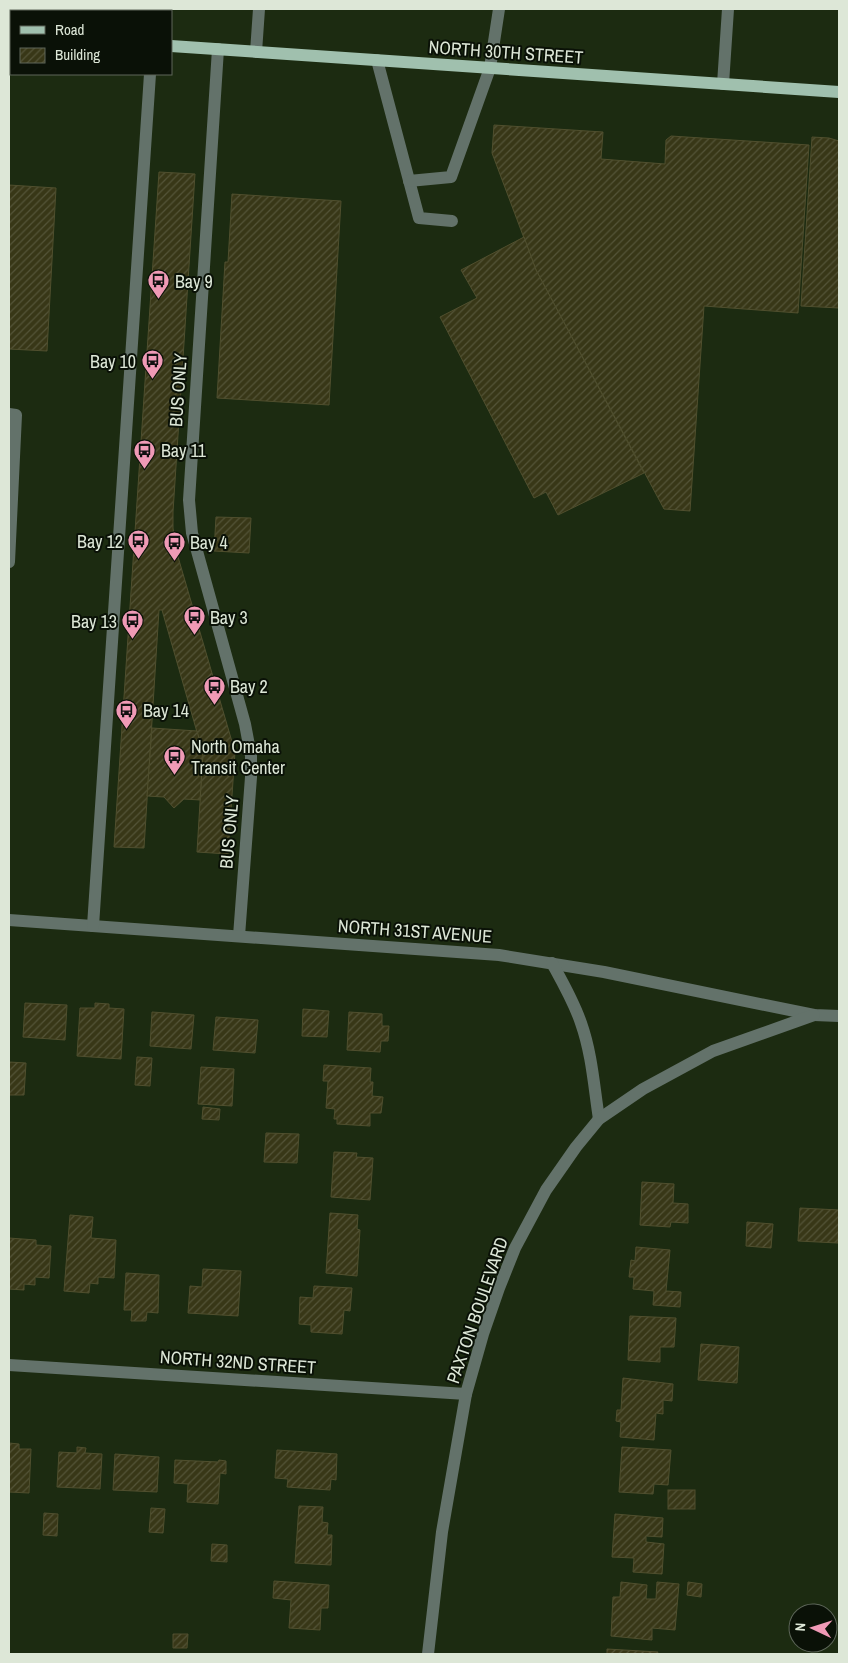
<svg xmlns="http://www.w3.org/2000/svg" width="848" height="1663" viewBox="0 0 848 1663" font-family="'Archivo Narrow',sans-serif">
  <defs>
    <pattern id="building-hatch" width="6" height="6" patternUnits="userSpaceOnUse" patternTransform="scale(1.25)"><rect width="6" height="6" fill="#383717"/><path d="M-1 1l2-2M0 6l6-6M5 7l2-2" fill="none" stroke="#545438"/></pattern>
  </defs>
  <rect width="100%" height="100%" fill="#1c2b11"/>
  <g fill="url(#building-hatch)" stroke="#504f2e">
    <polygon points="494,125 603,132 601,159 665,164 666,140 671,136 809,145 798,313 704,306 690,511 664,509 536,270 492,153"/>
    <polygon points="812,137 829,138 839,141 839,308 801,306"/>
    <polygon points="159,172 195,174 173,512 173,528 176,550 235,752 228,854 197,852 203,753 162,610 159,610 144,848 114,847"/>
    <polygon points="9,185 56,188 47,351 9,349"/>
    <polygon points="232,194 341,201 329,405 217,398 225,262 228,262"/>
    <polygon points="524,237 536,270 644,473 558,515 546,492 534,498 440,317 477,298 461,270"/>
    <polygon points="216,517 251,518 249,553 214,551"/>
    <polygon points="152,728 197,731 203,753 200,800 184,799 174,808 164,797 147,796"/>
    <polygon points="25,1003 67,1005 65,1040 23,1037"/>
    <polygon points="95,1003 109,1004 109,1008 124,1009 121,1059 77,1056 80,1008 95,1008"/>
    <polygon points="303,1009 329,1011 327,1037 302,1036"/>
    <polygon points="152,1012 194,1015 191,1049 150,1046"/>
    <polygon points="349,1012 382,1014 382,1026 389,1026 388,1041 381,1041 380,1052 347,1050"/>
    <polygon points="216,1017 258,1020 255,1053 213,1050"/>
    <polygon points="137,1057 152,1058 150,1086 135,1085"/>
    <polygon points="9,1062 26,1063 24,1095 9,1095"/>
    <polygon points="324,1065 371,1068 370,1082 373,1082 372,1096 383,1097 381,1113 370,1113 370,1126 337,1124 337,1119 334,1119 335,1109 326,1108 328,1081 323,1081"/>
    <polygon points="201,1067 234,1069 232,1106 198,1104"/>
    <polygon points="203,1107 220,1109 219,1120 202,1119"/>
    <polygon points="266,1133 299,1134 297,1163 264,1162"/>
    <polygon points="334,1152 357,1153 356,1157 373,1158 370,1200 331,1197"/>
    <polygon points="642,1182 674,1184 673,1203 688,1204 688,1223 671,1222 670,1227 640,1225"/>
    <polygon points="800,1208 839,1210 838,1243 798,1241"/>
    <polygon points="330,1213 358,1215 357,1229 360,1230 357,1276 326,1273"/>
    <polygon points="70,1215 93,1217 91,1238 116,1240 114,1278 98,1277 98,1284 90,1283 89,1293 64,1291"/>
    <polygon points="747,1222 773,1224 771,1248 746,1246"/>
    <polygon points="9,1238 36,1240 36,1245 51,1246 49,1278 35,1277 35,1285 24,1284 24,1290 9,1289"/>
    <polygon points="636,1247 670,1250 666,1291 681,1292 680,1307 653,1305 654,1291 633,1289 634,1277 629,1277 631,1260 635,1261"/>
    <polygon points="203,1269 241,1271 238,1316 188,1313 190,1286 202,1287"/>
    <polygon points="126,1273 159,1275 158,1313 147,1312 146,1321 131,1321 132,1310 124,1310"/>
    <polygon points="314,1286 352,1288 350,1311 344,1310 342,1334 311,1332 311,1325 299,1324 300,1297 313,1298"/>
    <polygon points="630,1316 676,1318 674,1347 660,1347 660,1362 628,1360"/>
    <polygon points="701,1344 739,1347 737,1383 698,1380"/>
    <polygon points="623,1378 673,1384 672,1401 663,1400 663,1414 656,1413 654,1440 620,1437 621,1422 616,1421 617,1410 621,1410"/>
    <polygon points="9,1443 19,1444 19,1449 31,1449 29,1493 9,1492"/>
    <polygon points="77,1447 86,1448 85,1453 102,1454 100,1489 57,1487 59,1452 77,1453"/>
    <polygon points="622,1447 671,1450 668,1485 654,1484 653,1494 619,1492"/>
    <polygon points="277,1450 337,1454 336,1480 331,1479 330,1490 287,1487 288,1479 275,1478"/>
    <polygon points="115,1454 159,1457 157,1492 113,1490"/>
    <polygon points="175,1460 218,1462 219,1460 226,1461 226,1474 220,1473 218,1504 187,1502 188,1484 174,1483"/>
    <rect x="668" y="1490" width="27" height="19"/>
    <polygon points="299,1506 323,1507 322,1522 328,1523 327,1535 332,1535 331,1565 295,1563"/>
    <polygon points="151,1508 165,1509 163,1533 149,1532"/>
    <polygon points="44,1513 58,1514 57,1536 43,1535"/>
    <polygon points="615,1514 663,1518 662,1537 646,1536 646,1542 664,1544 662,1574 633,1572 634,1558 612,1557"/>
    <polygon points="212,1544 227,1545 227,1562 211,1561"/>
    <polygon points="274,1581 329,1585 328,1608 321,1608 320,1630 289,1628 291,1600 273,1598"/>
    <polygon points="621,1582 647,1585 646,1599 656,1599 657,1582 679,1584 675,1630 652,1628 652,1640 611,1636 613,1597 620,1597"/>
    <polygon points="688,1582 702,1584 701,1597 687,1595"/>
    <polygon points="173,1634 188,1634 187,1648 173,1648"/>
    <polygon points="607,1649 658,1652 657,1654 607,1654"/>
  </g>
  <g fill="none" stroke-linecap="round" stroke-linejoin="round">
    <g stroke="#63726a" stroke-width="12">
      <polyline points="218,49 189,500 192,533 245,724 251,756 251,777 239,936"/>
      <polyline points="256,52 259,9"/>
      <polyline points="377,60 419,218 452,221"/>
      <polyline points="723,84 728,9"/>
      <polyline points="409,181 451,177 490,68 499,9"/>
      <polyline points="9,414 16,415 9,562"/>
      <polyline points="9,920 499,955 604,972 814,1015 839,1016"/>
      <polyline points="93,926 150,74"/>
      <path d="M552,963C563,983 574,1002 581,1023C592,1054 594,1087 599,1119"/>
      <polyline points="9,1365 466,1394"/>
      <polyline points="428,1654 442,1532 466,1394 483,1334 499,1288 515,1248 546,1190 576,1147 599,1119 643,1089 713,1051 814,1015"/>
    </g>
    <g stroke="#a0c0ae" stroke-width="12">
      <polyline points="9,35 11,36"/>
      <polyline points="171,46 839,92"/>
    </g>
  </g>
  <defs>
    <symbol id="bus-pin" viewBox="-11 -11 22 30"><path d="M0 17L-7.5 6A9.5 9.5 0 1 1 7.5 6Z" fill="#f09ab6" stroke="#0a1107"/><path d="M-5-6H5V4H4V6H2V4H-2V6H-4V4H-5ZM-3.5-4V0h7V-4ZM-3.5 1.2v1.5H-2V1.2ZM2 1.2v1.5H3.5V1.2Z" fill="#111"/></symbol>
  </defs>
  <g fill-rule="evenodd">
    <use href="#bus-pin" x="146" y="268" width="25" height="34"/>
    <use href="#bus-pin" x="140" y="348" width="25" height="34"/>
    <use href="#bus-pin" x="132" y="438" width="25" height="34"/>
    <use href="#bus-pin" x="126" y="528" width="25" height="34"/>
    <use href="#bus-pin" x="162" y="530" width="25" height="34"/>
    <use href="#bus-pin" x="182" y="604" width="25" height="34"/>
    <use href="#bus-pin" x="120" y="608" width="25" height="34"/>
    <use href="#bus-pin" x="202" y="674" width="25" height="34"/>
    <use href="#bus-pin" x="114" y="698" width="25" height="34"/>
    <use href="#bus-pin" x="162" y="744" width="25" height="34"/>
  </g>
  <g text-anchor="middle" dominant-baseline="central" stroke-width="4" stroke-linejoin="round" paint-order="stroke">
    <g font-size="18" fill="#dde7d7" stroke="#0a1107">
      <text transform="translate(506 52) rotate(4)">NORTH 30TH STREET</text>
      <text transform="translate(178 390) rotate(-86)">BUS ONLY</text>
      <text transform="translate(229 832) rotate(-85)">BUS ONLY</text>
      <text transform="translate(415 931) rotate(4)">NORTH 31ST AVENUE</text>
      <text transform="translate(477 1310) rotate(-71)">PAXTON BOULEVARD</text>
      <text transform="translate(238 1362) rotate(4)">NORTH 32ND STREET</text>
    </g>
    <g font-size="18" fill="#dde7d7" stroke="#0a1107" text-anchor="start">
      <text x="175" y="281">Bay 9</text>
      <text x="136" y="361" text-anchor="end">Bay 10</text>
      <text x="161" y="450">Bay 11</text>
      <text x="123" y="541" text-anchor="end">Bay 12</text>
      <text x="190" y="542">Bay 4</text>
      <text x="210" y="617">Bay 3</text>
      <text x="117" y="621" text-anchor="end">Bay 13</text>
      <text x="230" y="686">Bay 2</text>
      <text x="143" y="710">Bay 14</text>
      <text x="191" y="746">North Omaha<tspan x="191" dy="21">Transit Center</tspan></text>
    </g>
  </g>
  <rect width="848" height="1663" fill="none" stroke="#dde7d7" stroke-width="20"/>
  <rect x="10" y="10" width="162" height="65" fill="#0a1107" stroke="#5e675a"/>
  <rect x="20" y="26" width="25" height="8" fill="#a0c0ae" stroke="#5e675a"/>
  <text x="55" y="35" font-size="15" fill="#dde7d7">Road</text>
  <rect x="20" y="48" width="25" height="15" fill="url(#building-hatch)" stroke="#5e675a"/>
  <text x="55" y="60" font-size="15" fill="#dde7d7">Building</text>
  <g transform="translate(813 1628) rotate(274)"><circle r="24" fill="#0a1107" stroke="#5e675a"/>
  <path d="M0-4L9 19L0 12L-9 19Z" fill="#f09ab6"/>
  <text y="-8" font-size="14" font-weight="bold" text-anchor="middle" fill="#dde7d7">N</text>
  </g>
</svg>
